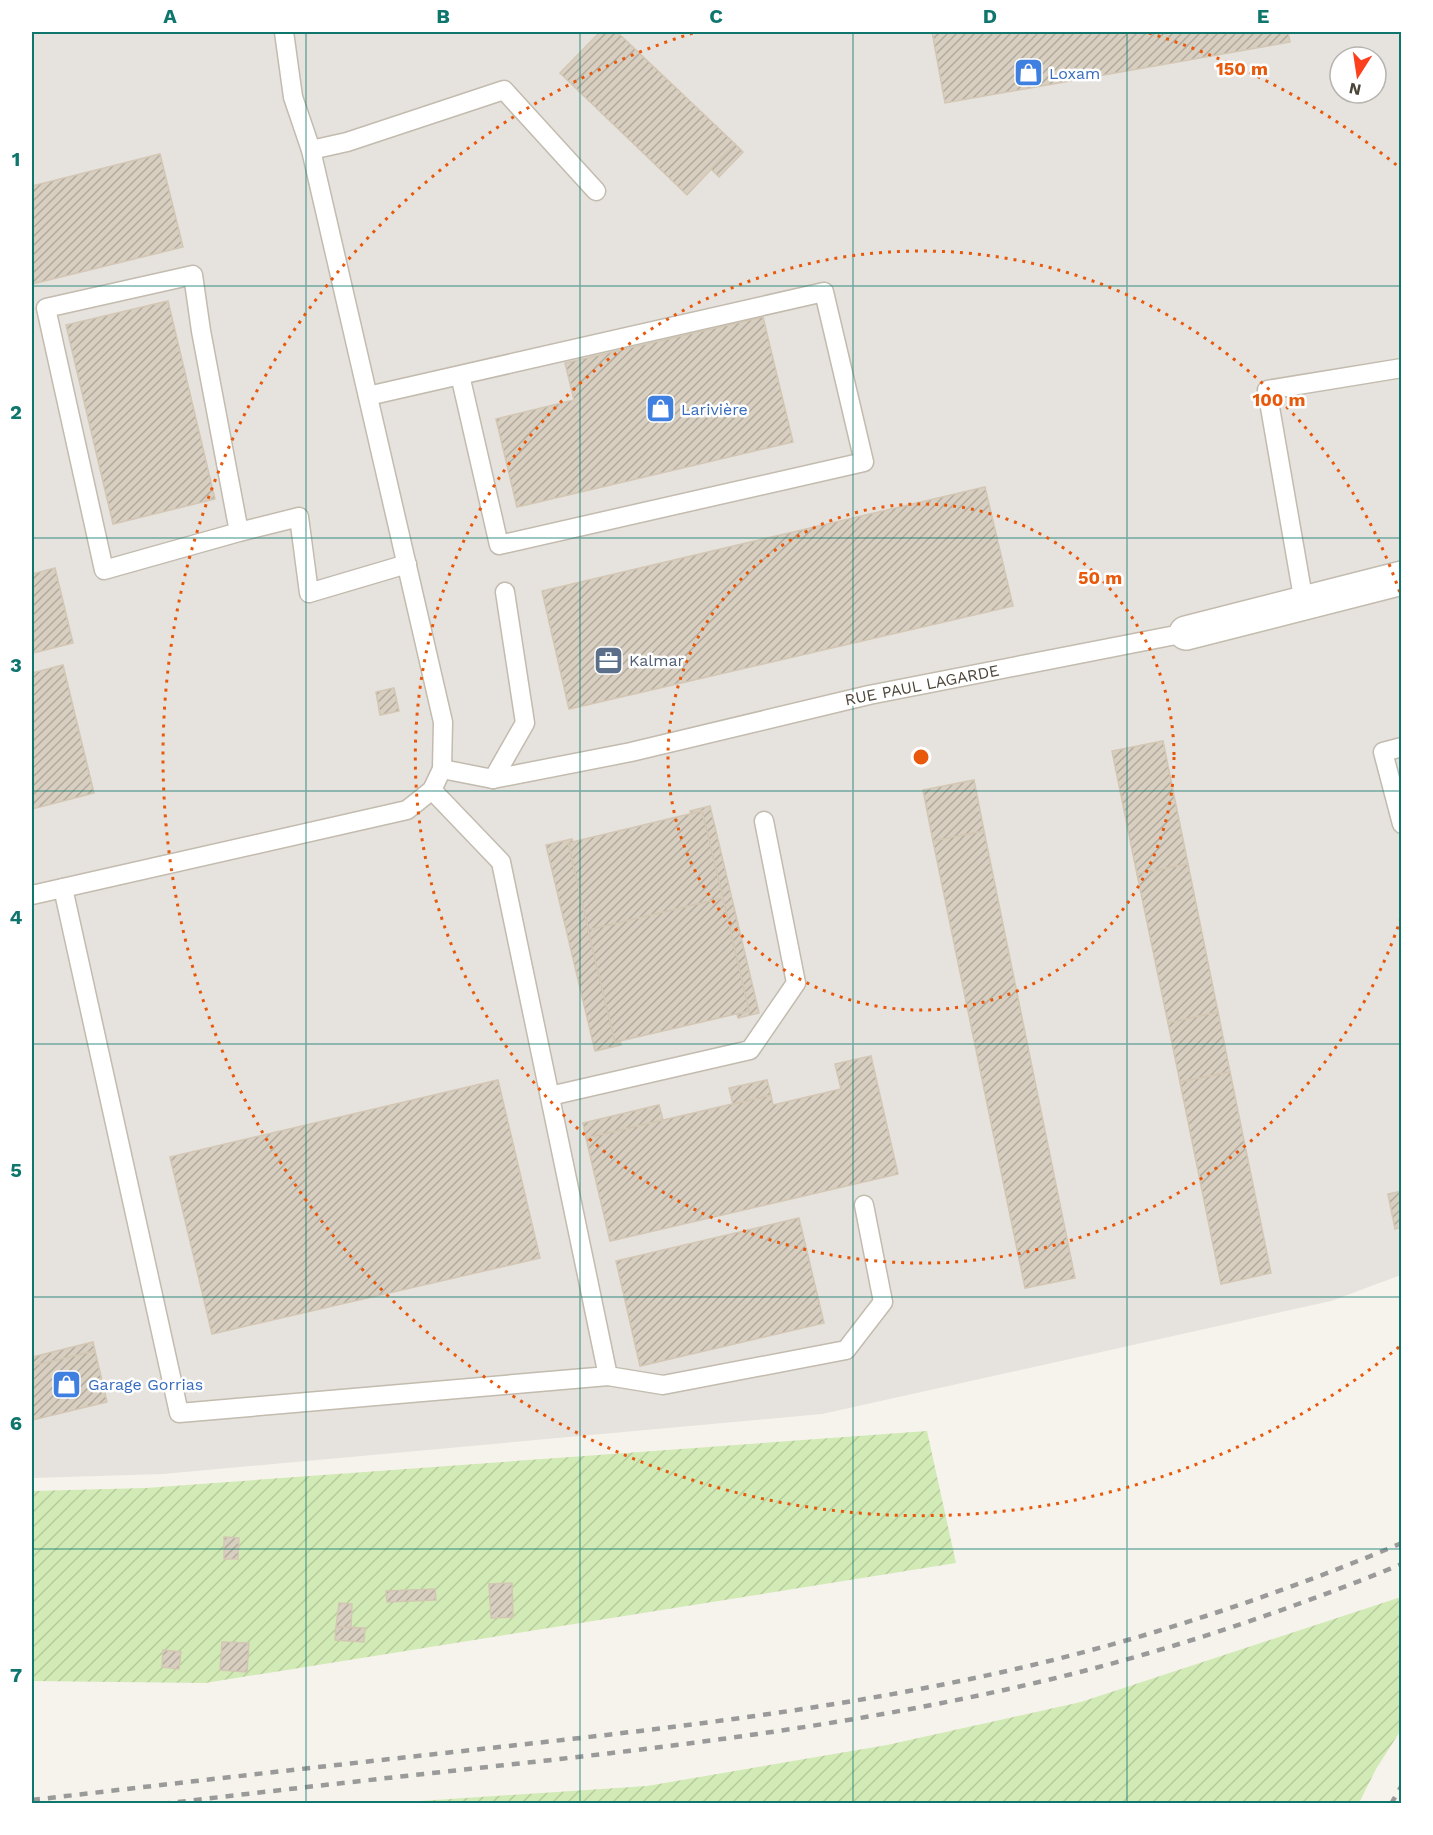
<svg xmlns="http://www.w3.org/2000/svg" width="1433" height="1835" viewBox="0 0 1433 1835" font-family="'Work Sans',sans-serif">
  <defs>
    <pattern id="garden-furrows" width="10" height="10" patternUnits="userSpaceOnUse" patternTransform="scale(1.5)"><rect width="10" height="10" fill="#d2eab5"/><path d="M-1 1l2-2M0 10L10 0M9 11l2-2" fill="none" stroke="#b6ca9c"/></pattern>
    <pattern id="building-hatch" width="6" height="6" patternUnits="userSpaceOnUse" patternTransform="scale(1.5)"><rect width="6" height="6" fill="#d8cfc1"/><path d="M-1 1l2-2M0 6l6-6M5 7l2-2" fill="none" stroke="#b1aa9e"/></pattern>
  </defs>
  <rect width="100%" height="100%" fill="#f6f3ec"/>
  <path fill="#e6e2dd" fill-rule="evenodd" d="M32,32H1401V1275L1331,1301L822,1414L163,1474L32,1478ZM1340,57H1376V93H1340Z"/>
  <g fill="url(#garden-furrows)">
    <polygon points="927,1431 956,1563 205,1683 32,1681 32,1491 146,1488"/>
    <polygon points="1401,1597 1401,1730 1376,1769 1359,1803 390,1803 647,1786 887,1745 1081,1702"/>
  </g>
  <g fill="url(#building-hatch)" stroke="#d3c7b4" stroke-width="1.5">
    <polygon points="600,32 617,32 735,144 687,195 560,73"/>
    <polygon points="932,32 1288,32 1290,42 945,103"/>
    <polygon points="735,144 743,152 719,177 711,169"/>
    <polygon points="160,154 183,247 32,284 32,186"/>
    <polygon points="168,301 215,499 113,524 66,325"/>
    <polygon points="763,317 793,442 517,507 496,419 574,400 565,363"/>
    <polygon points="985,487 1013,606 569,709 542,591"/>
    <polygon points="55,568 73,643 33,653 32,574"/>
    <polygon points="63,665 94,793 32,809 32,673"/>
    <polygon points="394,688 399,711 380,715 376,692"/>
    <polygon points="1163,741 1188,864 1137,874 1112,751"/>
    <polygon points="974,780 984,831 933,841 923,790"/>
    <polygon points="710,806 759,1013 738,1018 737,1014 749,1011 702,811 691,814 690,811"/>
    <polygon points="702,811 723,898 588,930 568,843"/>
    <polygon points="984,831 1075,1278 1025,1288 933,841"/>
    <polygon points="572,839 573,842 568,843 615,1042 620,1041 621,1045 595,1051 546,845"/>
    <polygon points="1188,864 1218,1012 1168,1023 1137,874"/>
    <polygon points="723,898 749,1011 615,1042 588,930"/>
    <polygon points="1218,1012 1230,1072 1180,1082 1168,1023"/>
    <polygon points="871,1056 898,1174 610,1241 586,1138 771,1095 773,1105 841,1089 835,1064"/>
    <polygon points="1230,1072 1271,1273 1221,1284 1180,1082"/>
    <polygon points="498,1080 540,1258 212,1334 170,1157"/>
    <polygon points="767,1080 771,1095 733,1104 729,1088"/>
    <polygon points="659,1105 663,1120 586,1138 583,1123"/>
    <polygon points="1402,1191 1402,1227 1395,1229 1388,1194"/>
    <polygon points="799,1218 824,1323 640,1366 616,1261"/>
    <polygon points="93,1342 95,1351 32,1366 32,1357"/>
    <polygon points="95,1351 107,1402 32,1420 32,1366"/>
    <polygon points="224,1537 239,1538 238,1559 224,1559"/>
    <polygon points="512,1583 513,1617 491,1618 489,1584"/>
    <polygon points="435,1589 436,1600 387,1602 386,1591"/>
    <polygon points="339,1603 352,1604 351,1628 336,1627"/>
    <polygon points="336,1627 365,1628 364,1642 335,1640"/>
    <polygon points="222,1642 249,1643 247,1672 220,1670"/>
    <polygon points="163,1650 181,1652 179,1669 162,1667"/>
  </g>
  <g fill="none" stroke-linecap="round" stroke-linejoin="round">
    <defs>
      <g id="lane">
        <polyline points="311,150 347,142 504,90 596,191"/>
        <polyline points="368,396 824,292 864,462 499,545 460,375"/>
        <polyline points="239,532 104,570 46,308 193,275 201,331 239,532 299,517 309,593 407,564"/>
        <polyline points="1304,603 1267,390 1402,368"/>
        <polyline points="1402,747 1383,752 1402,824"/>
        <polyline points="442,769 493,779 631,752 869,695 1186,633"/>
        <polyline points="493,779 525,723 505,592"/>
        <polyline points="63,888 179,1413 608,1376 501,862 432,790"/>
        <polyline points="32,895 407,810 432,790 442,769 443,722 311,150 293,97 284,32"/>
        <polyline points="550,1096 750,1050 796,983 764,821"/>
        <polyline points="608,1376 663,1385 846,1350 883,1302 864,1205"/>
      </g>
      <polyline id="street" points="1186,633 1402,578"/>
    </defs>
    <use href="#lane" stroke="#c2bbae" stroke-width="21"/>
    <use href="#street" stroke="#c2bbae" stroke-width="36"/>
    <use href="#lane" stroke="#fff" stroke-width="18"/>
    <use href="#street" stroke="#fff" stroke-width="33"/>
    <g stroke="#9a9a9a" stroke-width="4.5" stroke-dasharray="8 8" stroke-linecap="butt">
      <path d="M32,1800C178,1783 325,1766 472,1750C663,1729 855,1708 1041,1663C1164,1633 1285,1592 1402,1543"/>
      <path d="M162,1804C261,1792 360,1781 460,1770C654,1749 848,1727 1039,1682C1163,1653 1284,1612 1402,1564"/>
      <polyline points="1391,1804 1402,1785"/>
    </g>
  </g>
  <path fill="none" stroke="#0f766e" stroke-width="1.5" stroke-opacity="0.55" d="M306,32V1804M580,32V1804M853,32V1804M1127,32V1804M32,286H1402M32,538H1402M32,791H1402M32,1044H1402M32,1297H1402M32,1549H1402"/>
  <g fill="none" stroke="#e8590c" stroke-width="3" stroke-dasharray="3 6">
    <circle cx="921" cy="757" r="253"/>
    <path d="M1401 918A506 506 0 1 1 1401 596"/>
    <path d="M1399 1347A759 759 0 1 1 693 33M1149 33A759 759 0 0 1 1399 167"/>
  </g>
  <defs>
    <symbol id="shop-square" viewBox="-11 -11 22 22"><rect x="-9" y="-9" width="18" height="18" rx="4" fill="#3f7fe0" stroke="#fff"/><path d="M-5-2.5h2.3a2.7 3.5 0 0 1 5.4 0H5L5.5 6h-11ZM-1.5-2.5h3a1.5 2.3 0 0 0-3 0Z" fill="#fff"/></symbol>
    <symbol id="office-square" viewBox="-11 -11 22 22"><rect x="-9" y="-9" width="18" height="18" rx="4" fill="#5c6f8a" stroke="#fff"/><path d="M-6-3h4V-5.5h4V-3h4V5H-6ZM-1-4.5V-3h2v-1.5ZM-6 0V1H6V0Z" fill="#fff"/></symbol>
  </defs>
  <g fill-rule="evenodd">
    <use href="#shop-square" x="1012" y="56" width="33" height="33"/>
    <use href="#shop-square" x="644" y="392" width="33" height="33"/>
    <use href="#office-square" x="592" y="644" width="33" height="33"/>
    <use href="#shop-square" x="50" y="1368" width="33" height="33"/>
  </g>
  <g text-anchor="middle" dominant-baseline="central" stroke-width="5" stroke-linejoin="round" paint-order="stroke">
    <g font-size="16" fill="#366cbe" stroke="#fff" text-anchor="start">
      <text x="1049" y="73">Loxam</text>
      <text x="681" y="409">Larivière</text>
      <text x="88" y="1384">Garage Gorrias</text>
    </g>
    <g font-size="16" fill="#4e5e75" stroke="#fff" text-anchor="start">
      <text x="629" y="660">Kalmar</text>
    </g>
    <g font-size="16" fill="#4b4439" stroke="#fff">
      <text transform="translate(922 685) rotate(-11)">RUE PAUL LAGARDE</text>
    </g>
  </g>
  <circle cx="921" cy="757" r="9" fill="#e8590c" stroke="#fff" stroke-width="3"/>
  <g font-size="18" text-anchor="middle" font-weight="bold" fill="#e8590c" stroke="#fff" stroke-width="5" stroke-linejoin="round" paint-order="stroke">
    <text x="1242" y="75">150 m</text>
    <text x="1279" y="406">100 m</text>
    <text x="1100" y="584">50 m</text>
  </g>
  <rect width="1433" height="1835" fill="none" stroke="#ffffff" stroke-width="66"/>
  <g transform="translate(1358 75) rotate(192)"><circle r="28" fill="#ffffff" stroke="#b7b4b0" stroke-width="1.5"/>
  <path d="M0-4.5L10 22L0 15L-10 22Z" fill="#fc3f1d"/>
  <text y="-9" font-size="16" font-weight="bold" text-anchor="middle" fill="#4b4439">N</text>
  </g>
  <rect x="33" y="33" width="1367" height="1769" fill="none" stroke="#0f766e" stroke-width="2"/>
  <g font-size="20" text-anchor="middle" font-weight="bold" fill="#0f766e">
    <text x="170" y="23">A</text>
    <text x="443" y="23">B</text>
    <text x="716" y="23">C</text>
    <text x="990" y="23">D</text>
    <text x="1263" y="23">E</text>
    <text x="16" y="166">1</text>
    <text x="16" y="419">2</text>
    <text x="16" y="672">3</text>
    <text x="16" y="924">4</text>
    <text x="16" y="1177">5</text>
    <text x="16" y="1430">6</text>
    <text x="16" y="1682">7</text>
  </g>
</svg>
